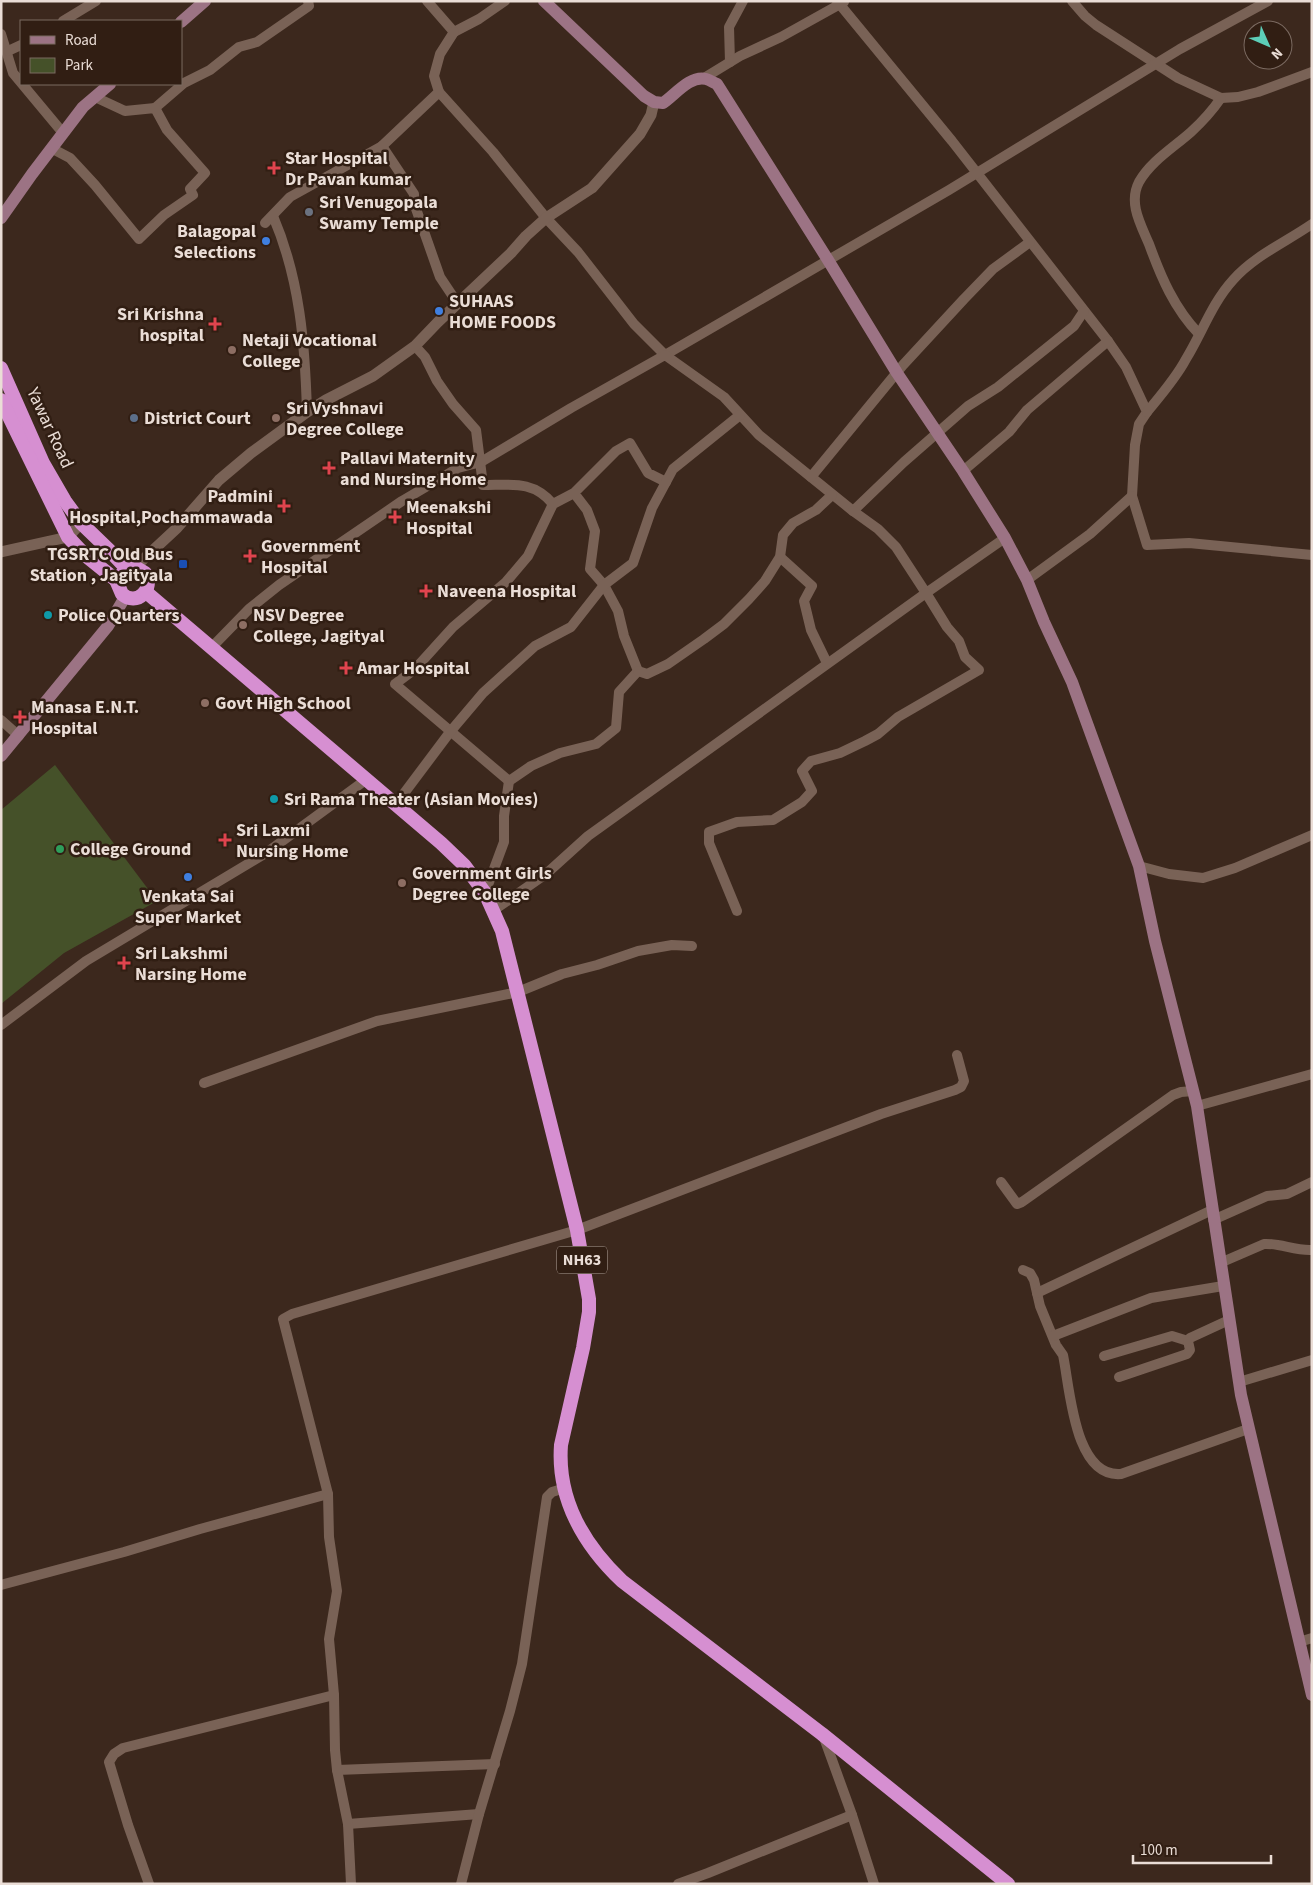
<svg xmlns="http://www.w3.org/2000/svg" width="1313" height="1885" viewBox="0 0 1313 1885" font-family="'Source Sans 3',sans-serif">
  <rect width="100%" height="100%" fill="#3c281d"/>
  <polygon fill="#455129" points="55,765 157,901 64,953 1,1004 1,810"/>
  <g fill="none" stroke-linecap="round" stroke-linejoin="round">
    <g stroke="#796256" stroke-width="10">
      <polyline points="427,1 454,32 479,19 505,1"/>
      <polyline points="837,1 952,141 1108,341 1126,367 1147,412 1139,424 1135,445 1132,496 1147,545 1189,543 1312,555"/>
      <polyline points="1072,1 1085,16 1096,25 1178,78 1221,98 1238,97 1258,92 1312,72"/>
      <polyline points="63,21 96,1"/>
      <polyline points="1,34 13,73 63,133"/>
      <polyline points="8,51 21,45"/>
      <polyline points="730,62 729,27 743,1"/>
      <polyline points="704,78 740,56 781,37 844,2"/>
      <polyline points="439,92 493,152 546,218 578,252 634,324 665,355 949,190 1180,49 1268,1"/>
      <polyline points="155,108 184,83 210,70 239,47 257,42 309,6 308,1"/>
      <polyline points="382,146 414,194 414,203 440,277 458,304"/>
      <polyline points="51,148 70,158 95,185 139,239 164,215 193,195 190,189 205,173 167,130 155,108 125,111 95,97"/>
      <path d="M273,216C300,279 305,344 307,412"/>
      <polyline points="265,223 290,197 382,146 439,92 434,76 440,54 454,32"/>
      <path d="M1199,334C1174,308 1161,277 1149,244C1141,225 1128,203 1139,182C1151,161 1173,148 1191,132C1203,121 1212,111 1221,98"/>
      <path d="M415,346L425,357L437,381L453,404L476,430L483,485C511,485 533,480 553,504"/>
      <path d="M1147,412C1161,395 1176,378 1186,359C1202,333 1212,303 1233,280C1254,256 1286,242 1312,224"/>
      <polyline points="963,471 1009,432 1027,410 1108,341"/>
      <polyline points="811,477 853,511 904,462 968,406 998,387 1074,326 1084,311"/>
      <polyline points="574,493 587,510 595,531 590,569 604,585 618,611 624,636 638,671 619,692 616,728 596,744 560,753 531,766 509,781 395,684 415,669 453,627 506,582 528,556 553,504 574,493 616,451 630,443 648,473 666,482"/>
      <polyline points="853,511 878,529 896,547 926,593 1005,538"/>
      <polyline points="780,557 812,586 804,601 811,630 827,663"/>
      <polyline points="1027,580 1090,534 1132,496"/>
      <polyline points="211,648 249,609 279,585 402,501 458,468 481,462 571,408 665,355 724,397 759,435 811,477 903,365 964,299 993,269 1030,242"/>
      <polyline points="638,671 647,674 668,664 704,639 724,624 749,599 765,581 780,557 783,535 793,523 816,510 832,495"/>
      <polyline points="1,720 19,736"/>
      <polyline points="396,804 450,732 483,693 535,646 571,627 604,585 633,563 652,508 673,469 740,415"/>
      <polyline points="1139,866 1169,874 1203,878 1235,868 1312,835"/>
      <polyline points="485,893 504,842 504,816 509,781"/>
      <polyline points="494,910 546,874 588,836 926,593 947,627 959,641 965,657 979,670 898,717 878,734 865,741 840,753 811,761 802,771 812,791 802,802 773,820 737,822 709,832 709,843 737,911"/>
      <polyline points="1,1025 86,961 266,853 367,779"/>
      <polyline points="204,1083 377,1021 518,992 562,974 597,965 638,951 672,945 692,946"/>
      <polyline points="1197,1106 1312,1074"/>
      <polyline points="1001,1182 1017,1204 1022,1202 1173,1095 1181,1092 1193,1091"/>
      <polyline points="1213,1220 1267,1196 1287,1194 1312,1182"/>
      <path d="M1220,1263L1264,1244C1280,1243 1295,1251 1312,1250"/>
      <path d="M1023,1270L1030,1273L1034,1280L1040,1306L1056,1345L1063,1355C1070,1388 1074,1478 1121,1474L1248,1429"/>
      <polyline points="1037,1293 1212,1210"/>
      <polyline points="1053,1336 1151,1298 1223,1286"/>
      <polyline points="1104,1356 1172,1336 1188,1341"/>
      <polyline points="1119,1377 1187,1354 1190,1350 1188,1341 1190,1338 1229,1320"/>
      <polyline points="1239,1382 1312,1360"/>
      <polyline points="1,1585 124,1552 200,1529 328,1494"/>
      <polyline points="1299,1642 1312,1638"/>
      <polyline points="823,1735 852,1815 874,1884"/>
      <polyline points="337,1770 495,1764"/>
      <polyline points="348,1824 479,1814"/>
      <polyline points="149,1884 128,1825 109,1762 114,1754 123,1748 334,1695"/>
      <polyline points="351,1884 348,1824 337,1770 335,1750 334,1695 329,1639 337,1591 329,1537 328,1494 283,1319 292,1314 577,1230 881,1114 955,1090 961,1087 964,1081 957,1055"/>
      <polyline points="461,1884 479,1814 510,1711 522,1664 547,1497 552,1492 565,1488"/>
      <polyline points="678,1884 708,1873 852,1815"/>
    </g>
    <g stroke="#796256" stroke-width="11">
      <polyline points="1,552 68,537 81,523"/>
      <polyline points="135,567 177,528 219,480 251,453 307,412 326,400 373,376 415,346 438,322 511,253 526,236 546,218 592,188 640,134 651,115 654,102"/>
    </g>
    <g stroke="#9c7384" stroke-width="12">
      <path d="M544,1L644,96L654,102L663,103C675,95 690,75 706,79C710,80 714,83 717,84L828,260L897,373L963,471L1005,538L1027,580L1044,622L1072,682L1139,866L1155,941L1197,1106L1241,1395L1312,1695"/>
      <polyline points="181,22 205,1"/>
      <polyline points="1,218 32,174 83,107 110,84"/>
      <polyline points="1,756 108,626 125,597"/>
    </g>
    <g stroke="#d68fd1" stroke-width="14">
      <polyline points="1,368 43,463 65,501 81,523 109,550 127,569"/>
      <polyline points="1,400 68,537 85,555 116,580"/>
      <path d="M135,567L145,573C155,589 137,607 122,594L116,580L127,569Z"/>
      <path d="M146,592L441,843L464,865L485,893L502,931L577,1230L589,1299V1312L583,1348L561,1445C557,1499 584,1545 622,1581L822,1734L1008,1884"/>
    </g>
  </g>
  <g fill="#e0444e" stroke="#311e13" stroke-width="2">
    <path d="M271.5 160.5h5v5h5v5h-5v5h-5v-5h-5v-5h5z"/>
    <path d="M212.5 316.5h5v5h5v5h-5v5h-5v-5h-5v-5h5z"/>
    <path d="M326.5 460.5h5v5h5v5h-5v5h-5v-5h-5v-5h5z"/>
    <path d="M281.5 498.5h5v5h5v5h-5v5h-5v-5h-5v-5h5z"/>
    <path d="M392.5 509.5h5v5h5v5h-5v5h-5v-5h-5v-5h5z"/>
    <path d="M247.5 548.5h5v5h5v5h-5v5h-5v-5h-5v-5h5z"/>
    <path d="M423.5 583.5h5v5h5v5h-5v5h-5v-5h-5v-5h5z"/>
    <path d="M343.5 660.5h5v5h5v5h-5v5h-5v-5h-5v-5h5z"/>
    <path d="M17.5 709.5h5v5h5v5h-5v5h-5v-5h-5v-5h5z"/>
    <path d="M222.5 832.5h5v5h5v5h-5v5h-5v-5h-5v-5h5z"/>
    <path d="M121.5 955.5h5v5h5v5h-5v5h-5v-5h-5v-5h5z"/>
  </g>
  <circle fill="#6b7280" stroke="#311e13" stroke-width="2" cx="309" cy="212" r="5"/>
  <g fill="#3f7fe0" stroke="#311e13" stroke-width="2">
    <circle cx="266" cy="241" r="5"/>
    <circle cx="439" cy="311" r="5"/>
    <circle cx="188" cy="877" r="5"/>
  </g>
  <g fill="#8d6e63" stroke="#311e13" stroke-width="2">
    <circle cx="232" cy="350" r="5"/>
    <circle cx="276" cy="418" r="5"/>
    <circle cx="243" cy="625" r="5"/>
    <circle cx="205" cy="703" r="5"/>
    <circle cx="402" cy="883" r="5"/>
  </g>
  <circle fill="#5c6f8a" stroke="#311e13" stroke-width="2" cx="134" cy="418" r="5"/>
  <rect fill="#1a4fb4" stroke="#311e13" stroke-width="2" x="178" y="559" width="10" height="10" rx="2.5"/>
  <g fill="#0f9aa8" stroke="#311e13" stroke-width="2">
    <circle cx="48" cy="615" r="5"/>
    <circle cx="274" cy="799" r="5"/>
  </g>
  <circle fill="#2e9e5b" stroke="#311e13" stroke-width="2" cx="60" cy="849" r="5"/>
  <g text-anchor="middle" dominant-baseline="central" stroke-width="5" stroke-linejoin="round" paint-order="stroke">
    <rect fill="#311e13" stroke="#b2a49c" stroke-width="1" x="557" y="1246.5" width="50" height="27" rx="4"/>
    <g font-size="16" font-weight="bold" fill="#eaddd6">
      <text x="582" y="1260">NH63</text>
    </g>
    <g font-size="18" font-weight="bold" fill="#eaddd6" stroke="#311e13" text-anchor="start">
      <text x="285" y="158">Star Hospital<tspan x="285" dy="21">Dr Pavan kumar</tspan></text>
      <text x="319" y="202">Sri Venugopala<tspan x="319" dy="21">Swamy Temple</tspan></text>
      <text x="256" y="231" text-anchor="end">Balagopal<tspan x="256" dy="21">Selections</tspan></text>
      <text x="449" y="301">SUHAAS<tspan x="449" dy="21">HOME FOODS</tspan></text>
      <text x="204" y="314" text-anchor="end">Sri Krishna<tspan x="204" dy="21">hospital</tspan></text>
      <text x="242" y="340">Netaji Vocational<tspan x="242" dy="21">College</tspan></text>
      <text x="286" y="408">Sri Vyshnavi<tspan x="286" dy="21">Degree College</tspan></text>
      <text x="144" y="418">District Court</text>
      <text x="340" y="458">Pallavi Maternity<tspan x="340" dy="21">and Nursing Home</tspan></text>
      <text x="273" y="496" text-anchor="end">Padmini<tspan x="273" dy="21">Hospital,Pochammawada</tspan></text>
      <text x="406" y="507">Meenakshi<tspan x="406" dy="21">Hospital</tspan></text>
      <text x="261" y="546">Government<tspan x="261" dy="21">Hospital</tspan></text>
      <text x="173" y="554" text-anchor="end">TGSRTC Old Bus<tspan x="173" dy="21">Station , Jagityala</tspan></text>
      <text x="437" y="591">Naveena Hospital</text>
      <text x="58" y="615">Police Quarters</text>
      <text x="253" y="615">NSV Degree<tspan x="253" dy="21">College, Jagityal</tspan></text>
      <text x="357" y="668">Amar Hospital</text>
      <text x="215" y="703">Govt High School</text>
      <text x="31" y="707">Manasa E.N.T.<tspan x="31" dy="21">Hospital</tspan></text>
      <text x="284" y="799">Sri Rama Theater (Asian Movies)</text>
      <text x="236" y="830">Sri Laxmi<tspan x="236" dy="21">Nursing Home</tspan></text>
      <text x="70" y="849">College Ground</text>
      <text x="412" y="873">Government Girls<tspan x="412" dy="21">Degree College</tspan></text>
      <text x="188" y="896" text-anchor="middle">Venkata Sai<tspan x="188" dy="21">Super Market</tspan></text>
      <text x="135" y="953">Sri Lakshmi<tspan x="135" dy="21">Narsing Home</tspan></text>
    </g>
    <g font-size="18" fill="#eaddd6" stroke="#311e13">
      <text transform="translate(50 428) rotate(65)">Yawar Road</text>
    </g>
  </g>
  <rect width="1313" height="1885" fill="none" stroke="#eaddd6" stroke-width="5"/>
  <rect x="20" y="20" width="162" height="65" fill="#311e13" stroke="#7b6a61"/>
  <rect x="30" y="36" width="25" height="8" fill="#9c7384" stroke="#7b6a61"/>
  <text x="65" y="45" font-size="15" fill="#eaddd6">Road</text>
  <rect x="30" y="58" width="25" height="15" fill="#455129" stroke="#7b6a61"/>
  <text x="65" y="70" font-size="15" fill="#eaddd6">Park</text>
  <g transform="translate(1268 45) rotate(135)"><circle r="24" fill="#311e13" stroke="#7b6a61"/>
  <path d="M0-4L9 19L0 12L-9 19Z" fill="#5dceb8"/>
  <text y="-8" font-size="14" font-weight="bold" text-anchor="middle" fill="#eaddd6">N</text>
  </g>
  <path d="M1133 1855v8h138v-8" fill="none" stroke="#eaddd6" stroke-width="2.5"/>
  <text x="1140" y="1855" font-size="15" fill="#eaddd6" stroke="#311e13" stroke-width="4" paint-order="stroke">100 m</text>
</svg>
